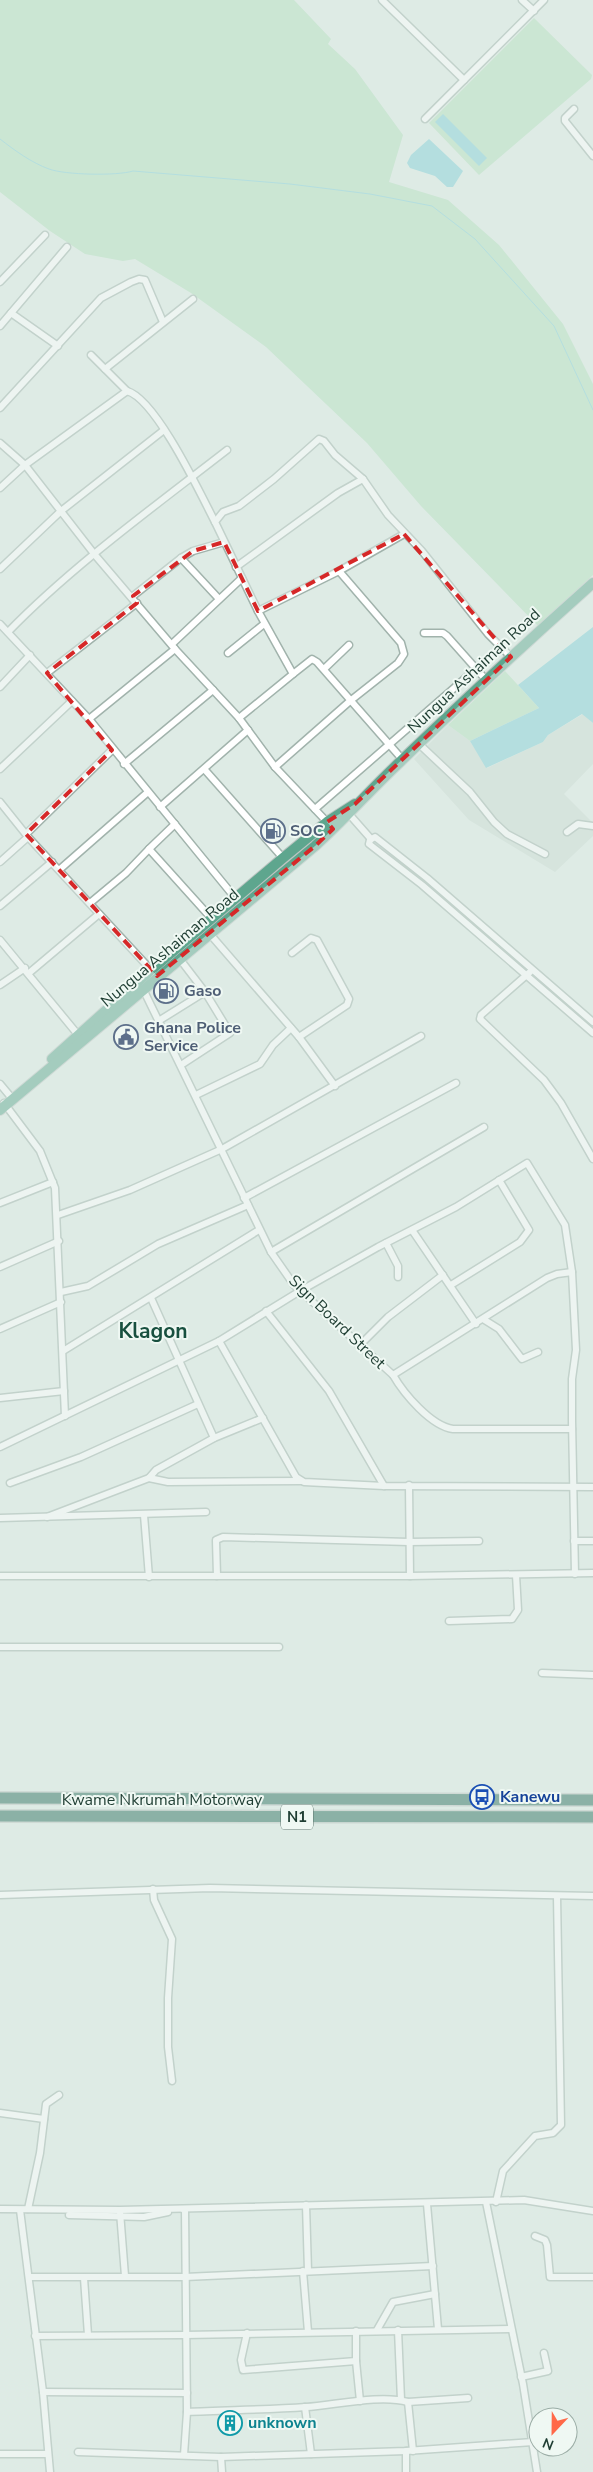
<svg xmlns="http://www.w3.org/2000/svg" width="593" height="2472" viewBox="0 0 593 2472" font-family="'Nunito Sans',sans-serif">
  <rect width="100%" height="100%" fill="#deebe5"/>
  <polygon fill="#ccdbd3" points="583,714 593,723 593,764 564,794 593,823 593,836 555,872 469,820 414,759 448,725 470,741 487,768 543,742 548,735"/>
  <g fill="#b4dfbd">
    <polygon points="0,0 294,0 331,39 328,44 355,69 403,135 389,182 448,200 499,245 563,324 593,384 593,575 538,626 421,506 367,443 266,347 191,293 135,259 123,261 85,254 50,231 0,192"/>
    <polygon points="534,18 592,75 591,79 479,175 429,123"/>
    <polygon points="505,671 539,708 470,741 448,725"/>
  </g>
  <g fill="#80cfd7">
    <polygon points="443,114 487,158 479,166 435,122"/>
    <polygon points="429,139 463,171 453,187 447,187 435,176 410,168 407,163 411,155"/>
    <polygon points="593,627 593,723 582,714 548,735 543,742 486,768 470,741 539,708 518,685"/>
  </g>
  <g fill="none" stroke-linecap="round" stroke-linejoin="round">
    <path stroke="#80cfd7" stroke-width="1" d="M0,139C14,150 32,163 49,169C65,175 117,176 133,171L290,184L370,194L432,206L475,239L554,326L593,410"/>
    <defs>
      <g id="street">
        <polyline points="382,0 464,80"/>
        <polyline points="522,0 534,11"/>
        <polyline points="574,109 565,118 565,121 593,156"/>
        <polyline points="425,119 544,0"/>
        <polyline points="0,282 45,235"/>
        <polyline points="11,313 58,346"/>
        <polyline points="0,326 67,247"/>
        <polyline points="91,355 127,391"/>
        <polyline points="105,369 193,299"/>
        <polyline points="0,408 101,298 131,282 139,279 145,280 163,322"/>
        <polyline points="0,443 25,465 95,555 175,649 239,718 275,767 329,824"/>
        <path d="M0,488L25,465L127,391C156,399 200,493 215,522"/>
        <polyline points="181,558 219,599"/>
        <polyline points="236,567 338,493 363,479 388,515 422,551 488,634 511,657"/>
        <polyline points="0,569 61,511 164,430"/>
        <polyline points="133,596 181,558 193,551 224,542"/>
        <polyline points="258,611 215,522 223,512 239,506 274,479 319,439 324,441 335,455 363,479"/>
        <polyline points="0,624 89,719 236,899"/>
        <path d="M8,632C71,567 155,506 227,450"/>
        <polyline points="424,633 443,633 447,636 487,681"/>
        <polyline points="172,644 242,578"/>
        <polyline points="228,653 264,624"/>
        <polyline points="324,669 349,645"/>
        <polyline points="47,673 137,603"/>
        <polyline points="293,674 312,659 317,662 402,759"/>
        <polyline points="0,687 30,655"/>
        <polyline points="239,718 293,674 258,611 339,571 404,534"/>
        <polyline points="89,719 175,649"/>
        <polyline points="419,744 470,792 494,822 507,834 545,854"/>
        <polyline points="124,764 213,690"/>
        <polyline points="275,767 350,701 398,663 404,654 401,643 339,571"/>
        <polyline points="0,769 72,701"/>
        <polyline points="205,770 283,858"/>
        <polyline points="0,802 28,837 153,972"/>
        <polyline points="160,807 248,730"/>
        <polyline points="315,809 476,669"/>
        <polyline points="349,814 371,839"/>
        <polyline points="567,832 578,824 593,826"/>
        <polyline points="26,834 112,750"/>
        <polyline points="149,849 175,824"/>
        <polyline points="0,862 28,837"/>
        <polyline points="59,870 148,792"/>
        <polyline points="90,903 126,873 149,849 212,919"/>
        <polyline points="0,906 52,862"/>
        <polyline points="209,933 299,1037 335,1086"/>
        <polyline points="0,940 79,1036"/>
        <polyline points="292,953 311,938 317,940 349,999 347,1005 299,1037"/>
        <polyline points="179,958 205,992 230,1033 181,1065"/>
        <polyline points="530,972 481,1015 480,1019 544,1080 561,1103 593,1159"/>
        <polyline points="29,973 99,914"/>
        <polyline points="0,985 25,968"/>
        <path d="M143,989L271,1252L294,1285L393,1375C404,1394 431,1426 453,1429H572"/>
        <polyline points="160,1020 205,992"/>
        <polyline points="593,1022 427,878 375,837 370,840 369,844 422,885 593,1033"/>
        <polyline points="0,1084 10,1096"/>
        <polyline points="196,1095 260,1064 273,1045 291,1028"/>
        <polyline points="4,1103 40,1151 55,1188 65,1416"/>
        <polyline points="244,1198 456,1083"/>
        <polyline points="0,1203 53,1182"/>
        <polyline points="58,1215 130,1190 222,1149 421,1036"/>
        <polyline points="412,1230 476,1324"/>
        <polyline points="386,1243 398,1266 398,1277"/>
        <polyline points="271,1252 484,1127"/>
        <polyline points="0,1267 59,1241"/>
        <polyline points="451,1285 520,1242 529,1230 499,1180"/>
        <polyline points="61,1292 88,1286 158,1244 248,1205"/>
        <polyline points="151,1298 214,1438"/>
        <polyline points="266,1311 329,1391 384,1486"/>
        <polyline points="483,1319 499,1329 522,1359 538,1352"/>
        <polyline points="0,1329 61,1302"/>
        <polyline points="219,1341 296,1477 304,1482 384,1486 593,1487"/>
        <polyline points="359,1346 388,1317 443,1275"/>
        <polyline points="63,1351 259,1230"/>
        <polyline points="393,1375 547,1278 557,1274 572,1272 576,1350 572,1379 572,1421 575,1574"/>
        <polyline points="0,1398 64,1391"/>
        <polyline points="0,1447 219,1341 300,1291 378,1247 456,1207 527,1163 565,1225 572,1272"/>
        <polyline points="149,1478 168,1482 301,1481"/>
        <polyline points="10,1483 81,1457 198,1404"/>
        <polyline points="409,1485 410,1576"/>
        <polyline points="144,1515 149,1577"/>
        <polyline points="47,1517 149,1478 156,1470 214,1438 263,1418"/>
        <polyline points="0,1518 206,1512"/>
        <polyline points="574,1541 593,1541"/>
        <polyline points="0,1576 410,1576 593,1573"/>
        <polyline points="217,1576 216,1540 223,1537 409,1542 479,1541"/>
        <polyline points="449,1621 512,1619 518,1610 516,1575"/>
        <polyline points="0,1647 279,1647"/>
        <polyline points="542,1673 593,1675"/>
        <polyline points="153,1889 154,1900 172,1939 168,1998 168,2047 172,2081"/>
        <polyline points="0,1895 210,1888 593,1896"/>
        <polyline points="0,2113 44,2119"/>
        <polyline points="486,2202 523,2384 537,2472"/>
        <polyline points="496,2202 503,2171 535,2136 553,2133 561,2125 557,1896"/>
        <polyline points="427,2204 438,2329"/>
        <polyline points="306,2205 308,2271"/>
        <polyline points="0,2209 120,2210 524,2200 593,2211"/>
        <polyline points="28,2209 40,2153 46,2104 59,2095"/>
        <polyline points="183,2209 185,2209 187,2412 184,2455"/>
        <polyline points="20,2210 43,2392 50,2472"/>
        <polyline points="120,2212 125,2276"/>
        <polyline points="69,2215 144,2217 168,2212"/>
        <polyline points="535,2236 545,2240 547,2245 550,2277 593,2277"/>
        <polyline points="303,2271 308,2332"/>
        <polyline points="29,2277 185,2277 433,2266"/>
        <polyline points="84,2278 88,2335"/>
        <polyline points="377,2330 393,2302 435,2294"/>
        <polyline points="398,2330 401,2400"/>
        <polyline points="247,2333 241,2360 243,2370 356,2361 356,2331"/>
        <polyline points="35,2336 185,2335 510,2329"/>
        <polyline points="356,2361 360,2401"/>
        <polyline points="521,2377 548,2371 544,2353"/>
        <polyline points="43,2392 187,2393"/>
        <polyline points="408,2402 413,2451"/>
        <polyline points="305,2407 311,2454"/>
        <path d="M187,2412C226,2410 266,2410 306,2407C335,2405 381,2394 408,2402L468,2398"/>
        <polyline points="78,2452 221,2457 406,2451 533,2442"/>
        <polyline points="0,2454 47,2454"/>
        <polyline points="221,2457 222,2472"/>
        <polyline points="406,2472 406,2451"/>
      </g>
      <g id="primary">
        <polyline points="52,1059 151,970 283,858 327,822 355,804"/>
        <path d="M0,1110L315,846C345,819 371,789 401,761C464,700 528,641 593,583"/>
      </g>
      <g id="highway">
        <polyline points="0,1798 593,1800"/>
        <polyline points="0,1816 593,1817"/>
      </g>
    </defs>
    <use href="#street" stroke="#a1b3ac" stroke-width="9"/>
    <use href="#primary" stroke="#bcc5c2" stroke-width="12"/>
    <use href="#highway" stroke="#bcc5c2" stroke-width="14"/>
    <use href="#street" stroke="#fff" stroke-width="6"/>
    <use href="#primary" stroke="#5ea68e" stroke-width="10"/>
    <use href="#highway" stroke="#276c59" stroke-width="11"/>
  </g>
  <path d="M0 0H593V2472H0ZM404,534L511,657L355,804L327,822L333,829L315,846L157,976L26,834L112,750L47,673L137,603L133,596L193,551L224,542L258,611Z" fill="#deebe5" fill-opacity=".55" fill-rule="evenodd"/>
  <path fill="none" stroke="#d62828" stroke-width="4" stroke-dasharray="10 6" stroke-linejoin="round" d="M404,534L511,657L355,804L327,822L333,829L315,846L157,976L26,834L112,750L47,673L137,603L133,596L193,551L224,542L258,611Z"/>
  <defs>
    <symbol id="fuel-ring" viewBox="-11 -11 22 22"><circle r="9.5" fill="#eff8f3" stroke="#5c6f8a" stroke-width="1.5"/><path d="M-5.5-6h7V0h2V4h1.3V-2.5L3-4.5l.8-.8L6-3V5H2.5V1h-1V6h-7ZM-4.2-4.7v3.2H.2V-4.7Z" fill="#5c6f8a"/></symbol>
    <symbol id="civic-ring" viewBox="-11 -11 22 22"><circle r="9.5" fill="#eff8f3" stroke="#5c6f8a" stroke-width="1.5"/><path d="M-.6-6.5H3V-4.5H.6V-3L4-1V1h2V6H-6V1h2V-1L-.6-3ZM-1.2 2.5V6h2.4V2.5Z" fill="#5c6f8a"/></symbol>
    <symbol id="bus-ring" viewBox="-11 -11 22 22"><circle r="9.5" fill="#eff8f3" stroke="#1a4fb4" stroke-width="1.5"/><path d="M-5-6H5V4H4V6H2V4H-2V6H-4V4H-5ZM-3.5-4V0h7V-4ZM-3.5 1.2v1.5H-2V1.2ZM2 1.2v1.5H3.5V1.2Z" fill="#1a4fb4"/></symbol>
    <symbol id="building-ring" viewBox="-11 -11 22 22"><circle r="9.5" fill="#eff8f3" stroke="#0f9aa8" stroke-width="1.5"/><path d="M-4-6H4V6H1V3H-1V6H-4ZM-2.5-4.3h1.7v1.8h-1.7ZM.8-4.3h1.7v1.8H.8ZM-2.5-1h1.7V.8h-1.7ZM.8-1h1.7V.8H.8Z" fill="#0f9aa8"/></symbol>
  </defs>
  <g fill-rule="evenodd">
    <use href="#fuel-ring" x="259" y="817" width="28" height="28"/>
    <use href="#fuel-ring" x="152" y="977" width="28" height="28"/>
    <use href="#civic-ring" x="112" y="1023" width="28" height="28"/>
    <use href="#bus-ring" x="468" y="1783" width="28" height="28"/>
    <use href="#building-ring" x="216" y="2409" width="28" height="28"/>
  </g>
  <g text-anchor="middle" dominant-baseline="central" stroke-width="4" stroke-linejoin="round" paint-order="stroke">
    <rect fill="#eff8f3" stroke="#5d756c" stroke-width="1" x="281" y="1804.5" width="32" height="25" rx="4"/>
    <g font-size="15" font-weight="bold" fill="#1e3d32">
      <text x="297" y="1817">N1</text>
    </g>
    <g font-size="16" fill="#1e3d32" stroke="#eff8f3">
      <text transform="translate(474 671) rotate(-43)">Nungua Ashaiman Road</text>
      <text transform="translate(170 948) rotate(-40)">Nungua Ashaiman Road</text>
      <text transform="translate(337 1322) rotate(44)">Sign Board Street</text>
      <text x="162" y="1800">Kwame Nkrumah Motorway</text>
    </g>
    <g font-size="16" font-weight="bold" fill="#4e5e75" stroke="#eff8f3" text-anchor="start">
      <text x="290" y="831">SOC</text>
      <text x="184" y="991">Gaso</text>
      <text x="144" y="1028">Ghana Police<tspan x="144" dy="18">Service</tspan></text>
    </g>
    <g font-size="16" font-weight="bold" fill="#164399" stroke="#eff8f3" text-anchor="start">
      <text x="500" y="1797">Kanewu</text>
    </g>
    <g font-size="16" font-weight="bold" fill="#0d838f" stroke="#eff8f3" text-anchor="start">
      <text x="248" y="2423">unknown</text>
    </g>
    <g font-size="21" font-weight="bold" fill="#18503f" stroke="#eff8f3">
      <text x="153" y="1331">Klagon</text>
    </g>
  </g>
  <g transform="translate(553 2432) rotate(202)"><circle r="24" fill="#eff8f3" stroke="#9bada6"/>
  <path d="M0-4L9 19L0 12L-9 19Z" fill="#ff6949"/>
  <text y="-8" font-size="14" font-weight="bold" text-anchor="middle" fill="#1e3d32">N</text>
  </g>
</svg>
